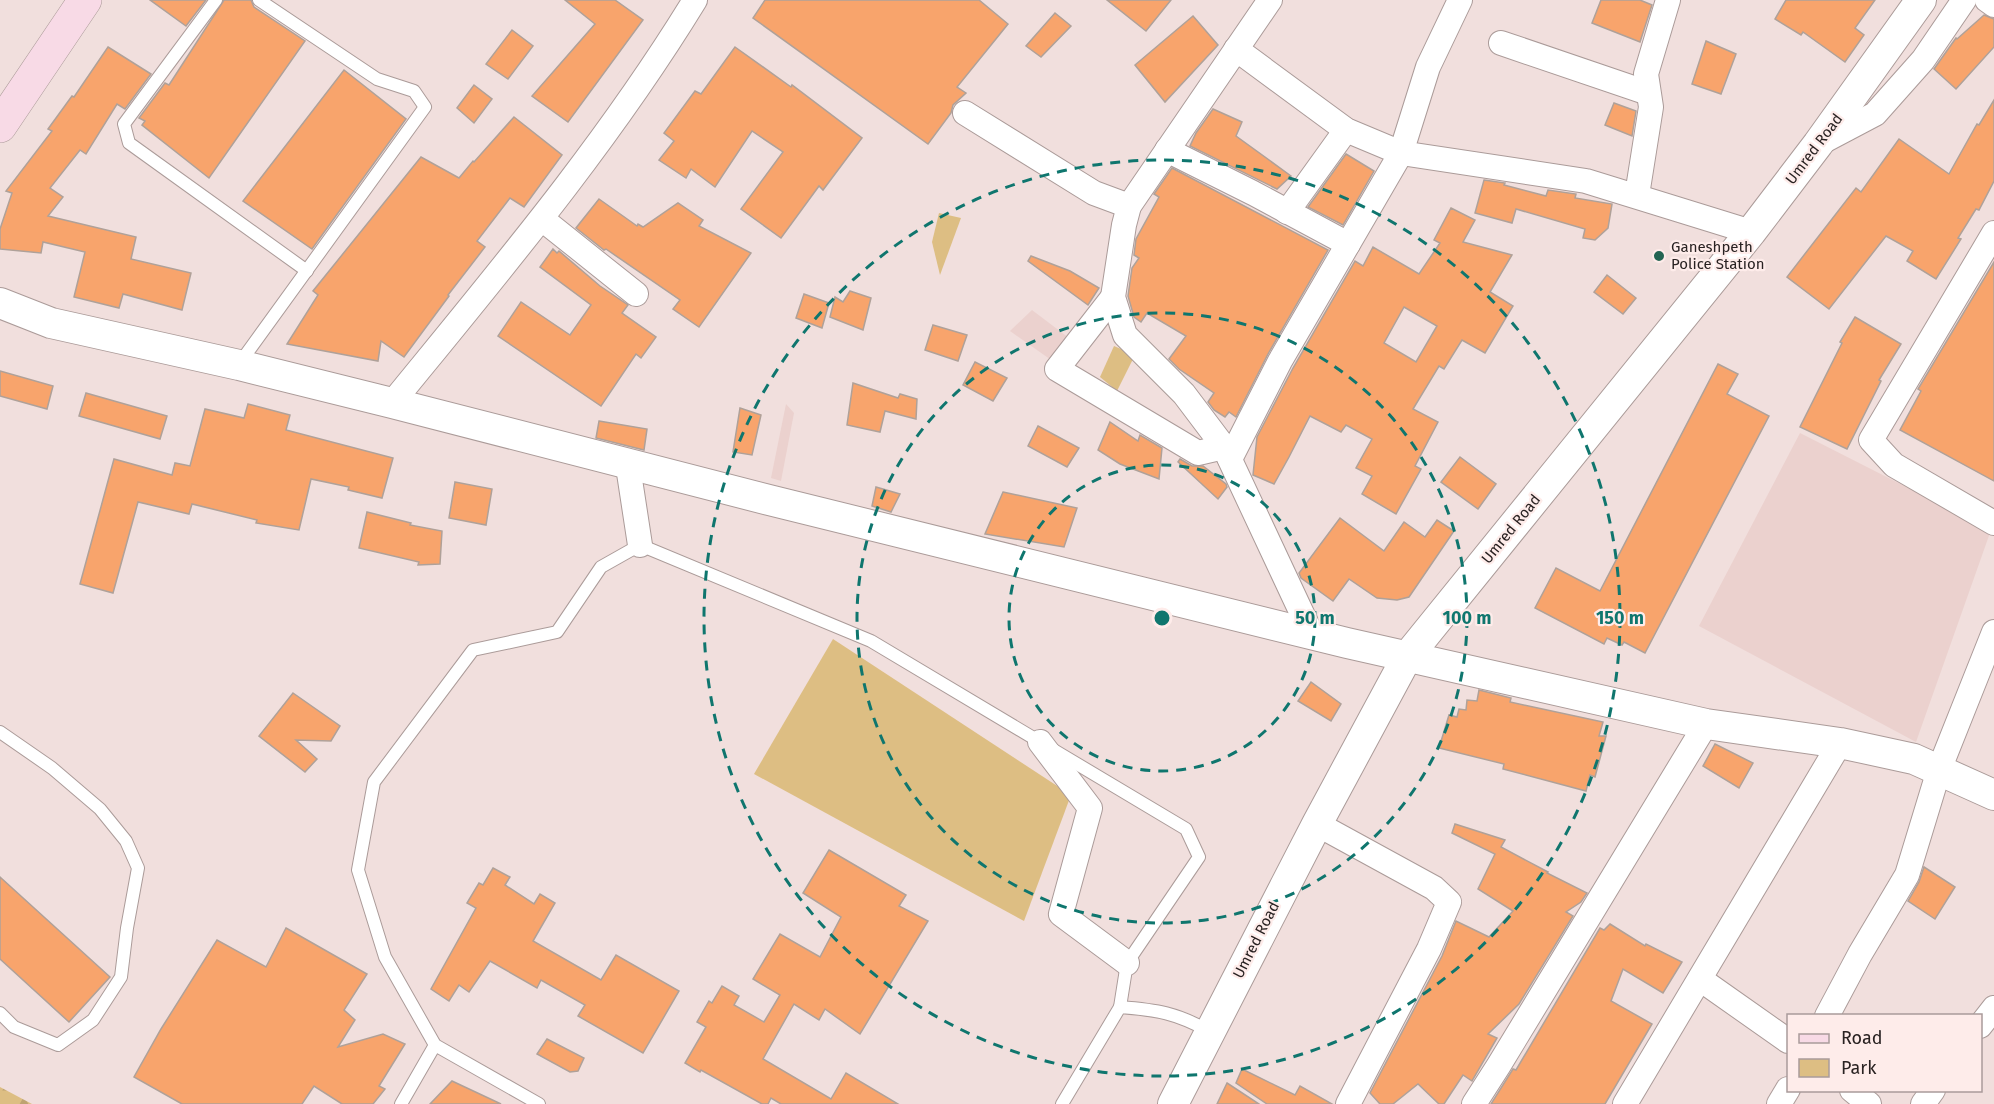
<svg xmlns="http://www.w3.org/2000/svg" width="1994" height="1104" viewBox="0 0 1994 1104" font-family="'Fira Sans',sans-serif">
  <defs>
    <pattern id="forest-firs" width="22" height="20" patternUnits="userSpaceOnUse" patternTransform="scale(1.5)"><rect width="22" height="20" fill="#ddbe83"/><path d="M5 1l3.5 6h-7zM16 11l3.5 6h-7z" fill="#bea371"/></pattern>
  </defs>
  <rect width="100%" height="100%" fill="#f1dfdd"/>
  <g fill="#ebd1ce">
    <polygon points="1032,310 1069,338 1054,362 1010,331"/>
    <polygon points="786,404 794,413 781,481 771,478"/>
    <polygon points="1800,433 1991,530 1916,742 1699,626"/>
  </g>
  <g fill="#ddbe83">
    <polygon points="939,213 961,218 940,275 932,242"/>
    <polygon points="1114,346 1135,355 1117,391 1100,377"/>
    <polygon points="833,639 1071,795 1024,921 754,774"/>
  </g>
  <polygon fill="url(#forest-firs)" points="0,1087 32,1104 0,1104"/>
  <g fill="#f8a46c" stroke="#afa199" stroke-width="1.5" fill-rule="evenodd">
    <polygon points="150,0 206,0 186,26"/>
    <polygon points="224,0 251,0 254,7 305,41 209,178 142,125 145,121 139,118 165,83 169,85"/>
    <polygon points="565,0 615,0 643,20 568,122 532,96 595,24"/>
    <polygon points="765,0 979,0 1008,24 957,87 966,93 953,105 951,113 928,144 753,18"/>
    <polygon points="1107,0 1171,0 1146,31"/>
    <polygon points="1601,0 1640,0 1652,5 1640,42 1592,23"/>
    <polygon points="1786,0 1875,0 1855,28 1864,35 1845,62 1803,32 1801,35 1775,19"/>
    <polygon points="1055,13 1071,26 1041,57 1026,46"/>
    <polygon points="1984,15 1994,19 1994,47 1956,89 1934,69 1956,38 1957,39"/>
    <polygon points="1193,16 1218,45 1165,102 1135,65"/>
    <polygon points="512,30 533,46 508,79 486,64"/>
    <polygon points="1706,41 1736,54 1721,94 1692,84"/>
    <polygon points="108,47 151,74 125,109 117,104 86,154 80,150 50,188 63,197 48,216 136,237 131,259 191,273 182,310 123,294 119,308 74,297 85,252 43,242 41,253 0,249 0,229 12,193 6,191 52,131 48,129 72,96 74,97"/>
    <polygon points="735,47 791,87 792,85 862,138 823,190 819,186 781,238 741,209 783,152 752,131 715,187 691,169 686,178 659,160 674,141 664,133 695,91 701,94"/>
    <polygon points="344,70 406,119 312,249 243,201"/>
    <polygon points="474,85 492,99 474,123 457,108"/>
    <polygon points="1994,100 1994,181 1979,210 1976,209 1958,238 1961,239 1936,279 1907,261 1913,251 1886,236 1829,309 1787,277 1856,188 1861,192 1899,139 1949,174 1977,124 1979,125"/>
    <polygon points="1614,103 1636,111 1632,136 1605,125"/>
    <polygon points="1213,109 1242,122 1236,136 1291,176 1277,189 1190,146 1196,133"/>
    <polygon points="514,117 562,155 524,207 510,198 477,241 485,247 448,295 449,296 404,357 381,341 378,361 287,344 318,295 313,291 421,157 459,178 473,161 474,162"/>
    <polygon points="1346,154 1374,171 1343,225 1308,207"/>
    <polygon points="1172,168 1328,250 1268,354 1236,417 1229,412 1225,417 1214,410 1208,402 1214,393 1179,369 1169,359 1186,336 1147,313 1141,322 1134,317 1128,296 1132,268 1139,258 1134,255 1136,239 1159,197 1154,194"/>
    <polygon points="1484,180 1505,183 1504,185 1546,196 1548,190 1576,194 1575,198 1612,204 1608,228 1595,240 1583,238 1585,229 1516,209 1512,223 1475,213"/>
    <polygon points="599,199 637,226 638,224 643,227 678,203 703,220 699,226 751,253 699,327 673,309 680,300 606,249 604,250 576,228"/>
    <path d="M1451,208L1475,220L1463,242L1512,255L1490,292L1513,306L1485,353L1462,340L1444,369L1439,366L1413,409L1438,422L1415,466L1421,469L1396,514L1362,494L1372,476L1356,468L1372,439L1346,425L1341,432L1310,416L1289,457L1274,484L1253,475L1257,437L1293,368L1355,261L1363,266L1373,247L1419,274L1440,243L1434,240ZM1404,307L1437,326L1416,362L1384,343Z"/>
    <polygon points="553,249 557,253 559,251 600,286 628,305 622,313 656,337 641,358 636,354 601,406 498,336 521,302 570,335 591,305 540,267"/>
    <polygon points="1031,256 1070,271 1099,288 1088,305 1028,261"/>
    <polygon points="1994,262 1994,481 1900,430 1921,391 1918,389"/>
    <polygon points="1607,275 1636,298 1623,314 1594,292"/>
    <polygon points="850,291 871,298 863,330 830,317 835,297 843,302"/>
    <polygon points="804,294 829,303 822,328 796,318"/>
    <polygon points="1855,317 1901,344 1879,380 1881,381 1847,449 1800,427 1842,343 1840,342"/>
    <polygon points="933,325 967,335 958,361 925,350"/>
    <polygon points="975,362 1007,378 993,401 963,385"/>
    <polygon points="1718,364 1738,374 1727,394 1769,416 1645,653 1624,642 1622,645 1607,638 1604,644 1535,608 1556,568 1600,591"/>
    <polygon points="0,371 53,386 47,409 0,396"/>
    <polygon points="853,383 898,398 900,394 917,399 916,419 885,411 880,432 847,425"/>
    <polygon points="86,393 167,416 160,439 79,416"/>
    <polygon points="248,404 290,415 286,430 393,458 382,498 348,490 349,487 311,479 299,530 256,523 257,520 192,504 189,514 138,502 113,593 80,584 114,459 172,475 175,463 190,466 205,409 244,418"/>
    <polygon points="740,408 761,415 752,455 733,452"/>
    <polygon points="599,421 647,429 644,450 596,438"/>
    <polygon points="1110,422 1138,441 1140,435 1162,448 1159,479 1120,464 1098,450"/>
    <polygon points="1038,426 1079,448 1067,467 1028,446"/>
    <polygon points="1460,457 1496,484 1478,509 1441,482"/>
    <polygon points="1180,459 1192,466 1203,466 1226,484 1227,487 1218,499 1178,462"/>
    <polygon points="455,482 492,489 486,525 449,518"/>
    <polygon points="876,487 900,494 891,512 872,506"/>
    <polygon points="1003,492 1077,508 1064,547 985,534"/>
    <polygon points="367,512 411,523 410,525 442,531 440,564 418,565 419,562 359,548"/>
    <polygon points="1340,518 1384,551 1404,522 1425,537 1437,520 1454,531 1409,597 1397,600 1377,598 1349,579 1333,601 1301,578 1299,573"/>
    <polygon points="1311,682 1341,704 1331,721 1298,701"/>
    <polygon points="1479,690 1511,698 1510,702 1603,722 1599,736 1606,736 1595,777 1590,775 1586,791 1503,769 1504,764 1439,748 1449,715 1457,717 1459,709 1466,710 1467,700 1477,701"/>
    <polygon points="293,693 340,726 331,741 296,740 317,759 305,772 259,736"/>
    <polygon points="1715,744 1753,763 1739,788 1703,766"/>
    <polygon points="1455,824 1505,840 1501,847 1548,872 1547,873 1587,893 1581,902 1566,912 1573,916 1519,1004 1488,1034 1497,1038 1472,1081 1463,1075 1444,1104 1439,1104 1418,1084 1393,1104 1380,1104 1370,1093 1442,956 1456,921 1489,937 1513,911 1478,889 1495,854 1452,833"/>
    <polygon points="829,850 906,895 899,906 928,921 860,1034 825,1009 819,1020 794,1004 763,1059 831,1099 846,1073 898,1104 781,1104 771,1098 768,1104 762,1104 701,1070 700,1072 685,1063 706,1027 697,1022 709,1001 712,1003 722,986 739,996 734,1005 764,1022 780,995 753,979 780,934 820,957 841,917 803,893"/>
    <polygon points="1924,867 1955,887 1935,919 1908,901 1919,882"/>
    <polygon points="493,868 510,877 505,885 534,904 540,894 555,903 533,941 601,980 616,955 679,991 643,1053 578,1016 585,1005 541,980 537,988 490,961 469,992 459,985 449,1001 431,989 476,908 467,903 479,883 483,885"/>
    <polygon points="0,877 110,977 69,1022 0,959"/>
    <polygon points="1610,924 1645,946 1646,944 1682,962 1663,993 1623,969 1611,1001 1652,1024 1605,1104 1491,1104 1513,1069 1516,1070 1600,928 1604,930"/>
    <polygon points="286,928 367,974 344,1010 355,1020 338,1047 383,1034 405,1044 379,1086 385,1089 373,1104 342,1104 314,1086 302,1104 182,1104 134,1077 161,1029 217,940 266,967"/>
    <polygon points="547,1039 584,1058 578,1071 570,1072 537,1054"/>
    <polygon points="1242,1069 1295,1095 1300,1086 1332,1104 1267,1104 1236,1083"/>
    <polygon points="452,1081 501,1104 430,1104"/>
    <polygon points="1227,1083 1259,1104 1217,1104"/>
  </g>
  <g fill="none" stroke-linecap="round" stroke-linejoin="round">
    <defs>
      <g id="service">
        <polyline points="216,0 124,124 129,143 307,271"/>
        <polyline points="239,364 425,107 414,91 377,79 259,0"/>
        <polyline points="0,732 52,768 100,809 126,841 138,868 127,928 121,977 93,1020 58,1045 14,1027 0,1013"/>
        <polyline points="401,1104 435,1045"/>
        <polyline points="539,1104 435,1045 385,957 358,870 374,782 473,650 557,632 601,567 640,545 871,641 1186,829 1199,857 1127,963 1120,1007"/>
        <path d="M1062,1104L1120,1007C1158,1010 1176,1013 1209,1031"/>
      </g>
      <g id="minor">
        <polyline points="1270,0 1129,206 1124,225 1113,297 1125,335 1184,394 1224,447 1312,635"/>
        <polyline points="1987,0 1994,5"/>
        <polyline points="1501,43 1648,93"/>
        <polyline points="1236,49 1346,130 1401,153 1586,181 1751,232"/>
        <polyline points="965,113 1094,193 1129,206"/>
        <polyline points="1820,143 1875,114 1923,60 1964,0"/>
        <polyline points="1167,150 1253,193 1348,244"/>
        <polyline points="1637,195 1651,107 1646,74 1668,0"/>
        <polyline points="1287,212 1346,130"/>
        <polyline points="542,219 636,294"/>
        <polyline points="1994,233 1871,440 1894,465 1994,523"/>
        <polyline points="1113,297 1057,369 1198,453 1224,447"/>
        <path d="M392,403C498,273 607,144 695,0"/>
        <polyline points="1230,459 1280,361 1401,153 1428,67 1460,0"/>
        <polyline points="629,473 640,545"/>
        <polyline points="1040,742 1090,808 1061,914 1127,963"/>
        <polyline points="1317,824 1434,888 1449,902 1429,949 1348,1104"/>
        <polyline points="1700,979 1788,1041"/>
        <polyline points="1827,1016 1860,954 1907,875 1939,770 1994,632"/>
        <polyline points="1980,1026 1994,1008"/>
        <polyline points="1852,1090 1869,1104"/>
        <polyline points="1474,1104 1499,1065 1706,724"/>
        <polyline points="1625,1104 1840,743"/>
        <polyline points="1779,1104 1788,1089"/>
        <polyline points="1923,1104 1933,1090"/>
      </g>
      <g id="tertiary">
        <polyline points="0,303 51,323 239,365 392,403 769,500 1347,643 1706,724 1840,743 1914,759 1994,795"/>
        <polyline points="1173,1104 1317,824 1407,657 1751,232 1818,144 1921,0"/>
      </g>
      <polyline id="secondary" points="0,126 85,0"/>
    </defs>
    <use href="#service" stroke="#ab9b99" stroke-width="14"/>
    <use href="#minor" stroke="#ab9b99" stroke-width="26"/>
    <use href="#tertiary" stroke="#ab9b99" stroke-width="32"/>
    <use href="#secondary" stroke="#ab9b99" stroke-width="34"/>
    <use href="#service" stroke="#fff" stroke-width="12"/>
    <use href="#minor" stroke="#fff" stroke-width="24"/>
    <use href="#tertiary" stroke="#fff" stroke-width="30"/>
    <use href="#secondary" stroke="#f8dae6" stroke-width="33"/>
  </g>
  <g fill="none" stroke="#0f766e" stroke-width="3" stroke-dasharray="10 8">
    <circle cx="1162" cy="618" r="153"/>
    <circle cx="1162" cy="618" r="305"/>
    <circle cx="1162" cy="618" r="458"/>
  </g>
  <circle fill="#236452" stroke="#feecea" stroke-width="2" cx="1659" cy="256" r="6"/>
  <g text-anchor="middle" dominant-baseline="central" stroke-width="4.5" stroke-linejoin="round" paint-order="stroke">
    <g font-size="15" fill="#292222" stroke="#feecea">
      <text transform="translate(1814 149) rotate(-53)">Umred Road</text>
      <text transform="translate(1511 529) rotate(-51)">Umred Road</text>
      <text transform="translate(1256 940) rotate(-63)">Umred Road</text>
    </g>
    <g font-size="15" fill="#292222" stroke="#feecea" text-anchor="start">
      <text x="1671" y="247">Ganeshpeth<tspan x="1671" dy="17">Police Station</tspan></text>
    </g>
  </g>
  <circle cx="1162" cy="618" r="9" fill="#0f766e" stroke="#feecea" stroke-width="3"/>
  <g font-size="18" text-anchor="middle" font-weight="bold" fill="#0f766e" stroke="#feecea" stroke-width="4.5" stroke-linejoin="round" paint-order="stroke">
    <text x="1315" y="624">50 m</text>
    <text x="1467" y="624">100 m</text>
    <text x="1620" y="624">150 m</text>
  </g>
  <rect x="1787" y="1014" width="195" height="78" fill="#feecea" stroke="#a99b9a" stroke-width="1.5"/>
  <rect x="1799" y="1034" width="30" height="9" fill="#f8dae6" stroke="#a99b9a" stroke-width="1.5"/>
  <text x="1841" y="1044" font-size="18" fill="#292222">Road</text>
  <rect x="1799" y="1059" width="30" height="18" fill="#ddbe83" stroke="#a99b9a" stroke-width="1.5"/>
  <text x="1841" y="1074" font-size="18" fill="#292222">Park</text>
</svg>
